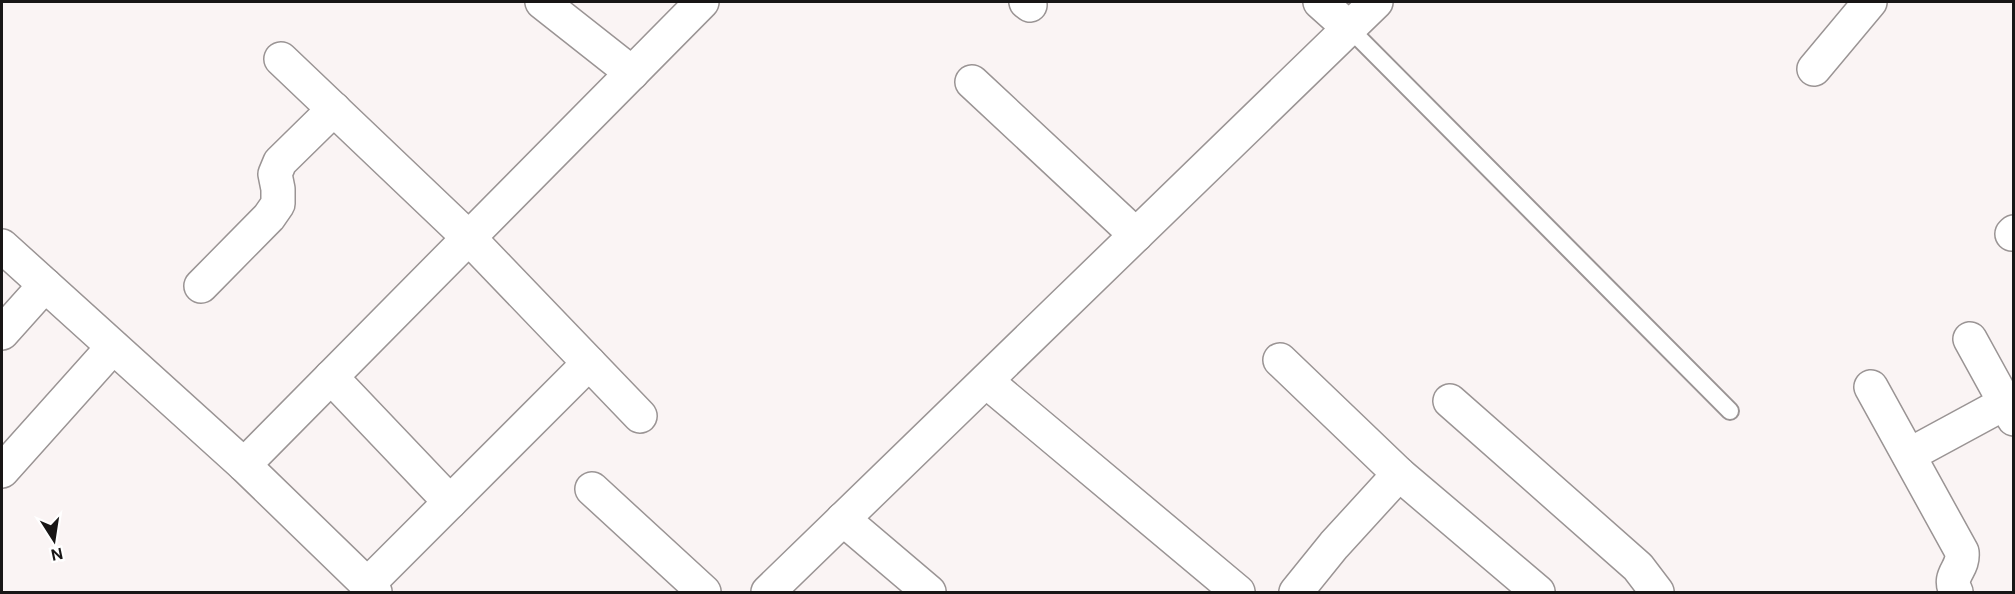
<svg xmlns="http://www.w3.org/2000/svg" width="2015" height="594" viewBox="0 0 2015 594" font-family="'DM Sans',sans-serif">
  <rect width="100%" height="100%" fill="#faf4f4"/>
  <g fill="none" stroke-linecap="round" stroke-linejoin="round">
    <defs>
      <polyline id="lane" points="1349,28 1730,411"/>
      <g id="street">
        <polyline points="542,2 632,73"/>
        <polyline points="1026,2 1030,5"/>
        <polyline points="1320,2 1349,28"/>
        <polyline points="281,59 469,238 640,416"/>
        <polyline points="1814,69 1870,2"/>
        <polyline points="972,82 1136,235"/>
        <polyline points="2012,234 2014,232"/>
        <polyline points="2,246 244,465 375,592"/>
        <polyline points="201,286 269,217 278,204 278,189 275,174 280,162 334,109"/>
        <polyline points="2,333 45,285"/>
        <polyline points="1970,339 2014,419"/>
        <polyline points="1280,360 1399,474 1538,592"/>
        <polyline points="331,377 450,502"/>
        <polyline points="986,381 1238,592"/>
        <path d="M1871,387L1962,552C1964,570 1947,574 1956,592"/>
        <polyline points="1450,401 1638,567 1657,592"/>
        <polyline points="1909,455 2005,403"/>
        <polyline points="244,465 702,2"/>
        <polyline points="2,471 113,347"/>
        <polyline points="592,489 704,592"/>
        <polyline points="843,519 929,592"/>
        <polyline points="367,585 589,363"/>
        <polyline points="768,592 1376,2"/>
        <polyline points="1296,592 1334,545 1399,474"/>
      </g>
    </defs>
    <use href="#lane" stroke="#9a9494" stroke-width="20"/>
    <use href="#street" stroke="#9a9494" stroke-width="36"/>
    <use href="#lane" stroke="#fff" stroke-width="16"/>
    <use href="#street" stroke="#fff" stroke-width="33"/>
  </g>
  <rect width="2015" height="594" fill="none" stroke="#181616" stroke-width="6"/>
  <g transform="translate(54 540) rotate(168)" stroke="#ffffff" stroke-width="4.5" paint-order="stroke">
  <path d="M0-4.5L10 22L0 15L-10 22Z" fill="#181616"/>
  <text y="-9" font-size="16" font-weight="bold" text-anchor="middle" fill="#181616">N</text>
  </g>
</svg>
